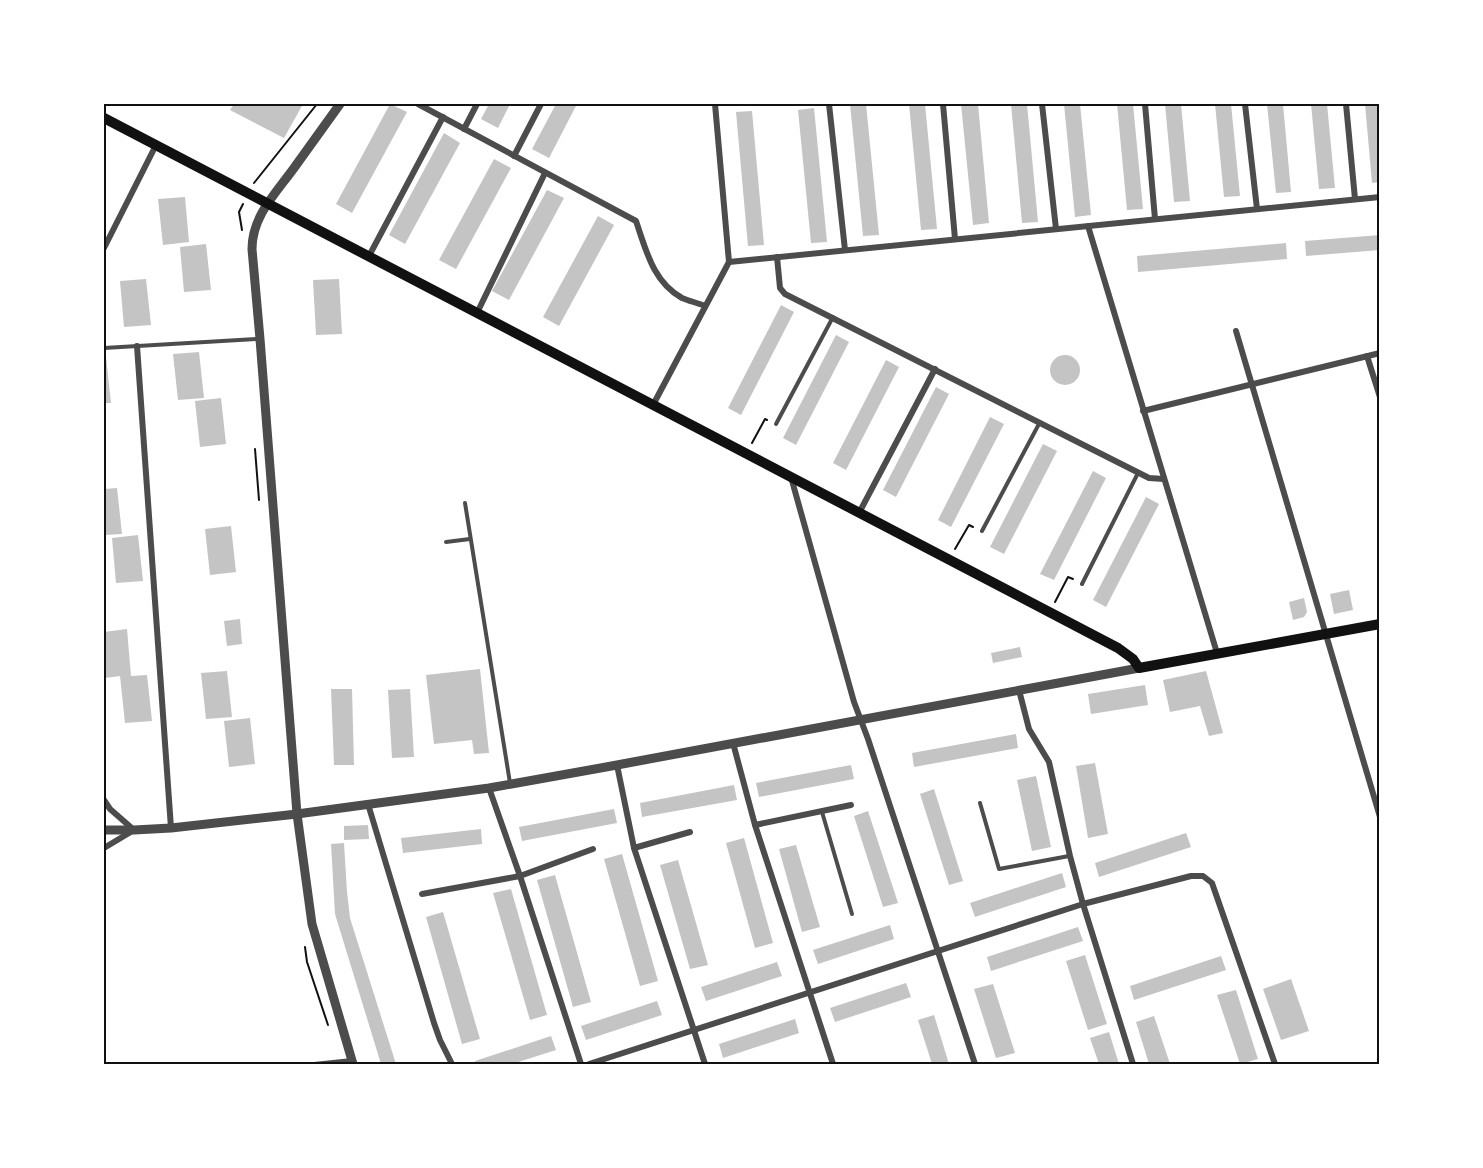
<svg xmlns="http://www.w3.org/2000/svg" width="1483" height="1168" viewBox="0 0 1483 1168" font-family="'Roboto Condensed',sans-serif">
  <rect width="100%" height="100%" fill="#fff"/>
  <g fill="#c4c4c4">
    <polygon points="234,104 303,104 284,138 230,110"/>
    <polygon points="390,104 407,112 352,213 336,204"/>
    <polygon points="489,104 510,104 498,128 481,119"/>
    <polygon points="556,104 577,104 549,158 532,149"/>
    <polygon points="850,104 866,104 879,235 863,236"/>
    <polygon points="909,104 925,104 937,229 921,230"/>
    <polygon points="961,104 978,104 989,223 973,225"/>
    <polygon points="1011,104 1027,104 1038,222 1022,223"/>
    <polygon points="1064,104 1080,104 1091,215 1075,217"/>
    <polygon points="1117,104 1133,104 1143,209 1127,210"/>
    <polygon points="1165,104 1181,104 1190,201 1174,202"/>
    <polygon points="1215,104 1231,104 1240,196 1224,197"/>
    <polygon points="1267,104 1283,104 1291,192 1276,193"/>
    <polygon points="1311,104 1327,104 1335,188 1319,189"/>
    <polygon points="1365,104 1380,104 1380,182 1372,183"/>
    <polygon points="814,108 827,242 811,243 798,110"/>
    <polygon points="752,111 764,245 748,246 736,112"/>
    <polygon points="444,133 460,143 405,244 389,235"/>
    <polygon points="494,159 511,168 456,269 439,260"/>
    <polygon points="547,190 564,198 509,300 492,291"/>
    <polygon points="185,197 189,242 163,245 158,199"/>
    <polygon points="598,216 614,225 559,326 543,317"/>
    <polygon points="1380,235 1380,250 1306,256 1305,241"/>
    <polygon points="1286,243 1287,259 1138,272 1137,256"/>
    <polygon points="206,244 211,290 184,292 180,247"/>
    <polygon points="146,279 151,325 124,327 120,281"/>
    <polygon points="339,279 342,334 316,335 313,280"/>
    <polygon points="781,305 794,312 741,415 728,408"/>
    <polygon points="836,335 849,342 796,445 783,438"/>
    <polygon points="199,352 204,398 178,400 173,354"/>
    <circle cx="1065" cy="370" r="15"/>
    <polygon points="104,357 106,357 111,403 104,403"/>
    <polygon points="886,360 899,367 846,470 833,463"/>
    <polygon points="936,387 949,394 896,497 883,490"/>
    <polygon points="221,398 226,444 200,447 195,401"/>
    <polygon points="990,417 1004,424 951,527 938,520"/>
    <polygon points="1043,444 1057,451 1004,554 990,547"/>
    <polygon points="1093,471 1106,478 1054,580 1040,574"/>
    <polygon points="117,488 122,534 104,535 104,489"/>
    <polygon points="1146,497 1159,504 1106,607 1093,600"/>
    <polygon points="231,526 236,572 210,575 205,529"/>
    <polygon points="138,535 143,581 116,583 112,538"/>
    <polygon points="1349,590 1353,610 1334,614 1330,594"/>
    <polygon points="1304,598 1307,612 1304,617 1293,620 1289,602"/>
    <polygon points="240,619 242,644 227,646 224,621"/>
    <polygon points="127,629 131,676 147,675 152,721 125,723 120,676 105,678 104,632"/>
    <polygon points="1020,647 1022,657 993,663 991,653"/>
    <polygon points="480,669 489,753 474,754 472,740 434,744 426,675"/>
    <polygon points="227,671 232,717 206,719 201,673"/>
    <polygon points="1206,671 1223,733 1209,736 1200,706 1170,712 1163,680"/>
    <polygon points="1145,685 1148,705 1091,714 1088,694"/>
    <polygon points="331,689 352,689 354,765 334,765"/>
    <polygon points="410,689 414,757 392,758 388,690"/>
    <polygon points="250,718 255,764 229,767 224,721"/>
    <polygon points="1016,734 1018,748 914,767 912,753"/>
    <polygon points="1095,763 1108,834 1088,838 1076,766"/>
    <polygon points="851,765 854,779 759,797 756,783"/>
    <polygon points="1036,776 1051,847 1032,851 1017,780"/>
    <polygon points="734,785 737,800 642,817 640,803"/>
    <polygon points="934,789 963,881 949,885 920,794"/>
    <polygon points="614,809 617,823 522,841 519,827"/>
    <polygon points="868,811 898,903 883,907 854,816"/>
    <polygon points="368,825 369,839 344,840 344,826"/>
    <polygon points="481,829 482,844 403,853 401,838"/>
    <polygon points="1186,833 1191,847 1099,877 1095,863"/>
    <polygon points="744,838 773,943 755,948 726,843"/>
    <polygon points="344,843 347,892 350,918 396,1064 381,1064 335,914 331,844"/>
    <polygon points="796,845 820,927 802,932 779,849"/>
    <polygon points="622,854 658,981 640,986 604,859"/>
    <polygon points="678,860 708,965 690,969 660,865"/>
    <polygon points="1062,873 1066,887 975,917 970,903"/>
    <polygon points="555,875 591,1002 573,1007 537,880"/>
    <polygon points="511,889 547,1015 530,1020 493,893"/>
    <polygon points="443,912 480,1039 462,1044 426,917"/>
    <polygon points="890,925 894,939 818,964 813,950"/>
    <polygon points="1078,927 1083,941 991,971 987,957"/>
    <polygon points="1085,955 1107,1024 1088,1030 1066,961"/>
    <polygon points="1221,956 1226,970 1134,1000 1130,986"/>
    <polygon points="777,962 782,976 706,1001 701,987"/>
    <polygon points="1291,979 1309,1031 1281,1040 1263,989"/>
    <polygon points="906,983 911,997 835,1022 830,1008"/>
    <polygon points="993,984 1015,1053 996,1058 974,989"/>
    <polygon points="1236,990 1258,1059 1240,1064 1217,995"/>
    <polygon points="657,1001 662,1015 586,1040 581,1026"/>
    <polygon points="934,1015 949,1064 932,1064 918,1020"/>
    <polygon points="1154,1016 1170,1064 1149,1064 1136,1022"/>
    <polygon points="795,1019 799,1033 723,1058 719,1044"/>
    <polygon points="1109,1032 1119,1064 1099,1064 1090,1038"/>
    <polygon points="551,1036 556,1050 512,1064 476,1064 475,1061"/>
  </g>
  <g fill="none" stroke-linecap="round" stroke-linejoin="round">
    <g stroke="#111" stroke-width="2">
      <polyline points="254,183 317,104"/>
      <polyline points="242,230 239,212 243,204"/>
      <polyline points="752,443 765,419 767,420"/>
      <polyline points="255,449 259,500"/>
      <polyline points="955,549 969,525 973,527"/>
      <polyline points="1055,602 1068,577 1073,579"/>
      <polyline points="305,947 307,962 328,1025"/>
    </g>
    <g stroke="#4c4c4c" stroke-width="4">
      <polyline points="104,348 258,339"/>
      <polyline points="776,424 833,317"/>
      <polyline points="465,503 510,783"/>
      <polyline points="982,531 1040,422"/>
      <polyline points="446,542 470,539"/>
      <polyline points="1082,584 1138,473"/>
      <polyline points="980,803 999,869 1069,856"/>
      <polyline points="822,812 852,914"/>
      <polyline points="314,1064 352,1060"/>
    </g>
    <g stroke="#4c4c4c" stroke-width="6">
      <path d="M418,104L636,221C646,250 653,282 682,298C689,301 698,303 705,306"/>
      <polyline points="829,104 845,250"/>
      <polyline points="943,104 955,239"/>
      <polyline points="1042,104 1056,229"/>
      <polyline points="1145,104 1155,219"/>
      <polyline points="1245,104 1257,209"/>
      <polyline points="1346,104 1355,199"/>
      <polyline points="464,129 477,104"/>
      <polyline points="514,156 541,104"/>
      <polyline points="1088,226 1217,653"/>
      <polyline points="104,248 156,145"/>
      <polyline points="369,256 443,117"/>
      <polyline points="777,257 780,288 785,294 1149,478 1164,479"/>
      <polyline points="729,262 1380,197"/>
      <polyline points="477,313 545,173"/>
      <polyline points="1236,331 1380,817"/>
      <polyline points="137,346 171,828"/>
      <polyline points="1367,356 1380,397"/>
      <polyline points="653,405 729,262 715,104"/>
      <polyline points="1143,411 1380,353"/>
      <polyline points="791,477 854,702 868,739 975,1064"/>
      <polyline points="859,513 935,369"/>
      <polyline points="1019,690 1029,729 1049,762 1070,856 1083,904 1133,1064"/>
      <polyline points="733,743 755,825 833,1064"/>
      <polyline points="617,765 634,848 705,1064"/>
      <polyline points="489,788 520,876 581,1064"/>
      <polyline points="104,800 110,809 134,830 104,848"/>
      <polyline points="368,804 434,1023 440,1040 452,1064"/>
      <polyline points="755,825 851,805"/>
      <polyline points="634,848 690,832"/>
      <polyline points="422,894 520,876 593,849"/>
      <polyline points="589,1064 1083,904 1191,876 1203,876 1212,883 1275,1064"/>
    </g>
    <g stroke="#4c4c4c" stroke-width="9">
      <path d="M340,104C325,125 310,146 294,168C276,193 252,216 252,249L260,339L297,814L312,924L353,1064"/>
      <polyline points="104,830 134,830 171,828 297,814 489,788 617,765 1139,668"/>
    </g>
    <polyline stroke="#111" stroke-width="10" points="104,118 1118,648 1133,659 1139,668 1380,624"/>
  </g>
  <rect width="1483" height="1168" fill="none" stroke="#ffffff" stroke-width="210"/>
  <rect x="105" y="105" width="1273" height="958" fill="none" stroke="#111" stroke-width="2"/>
</svg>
